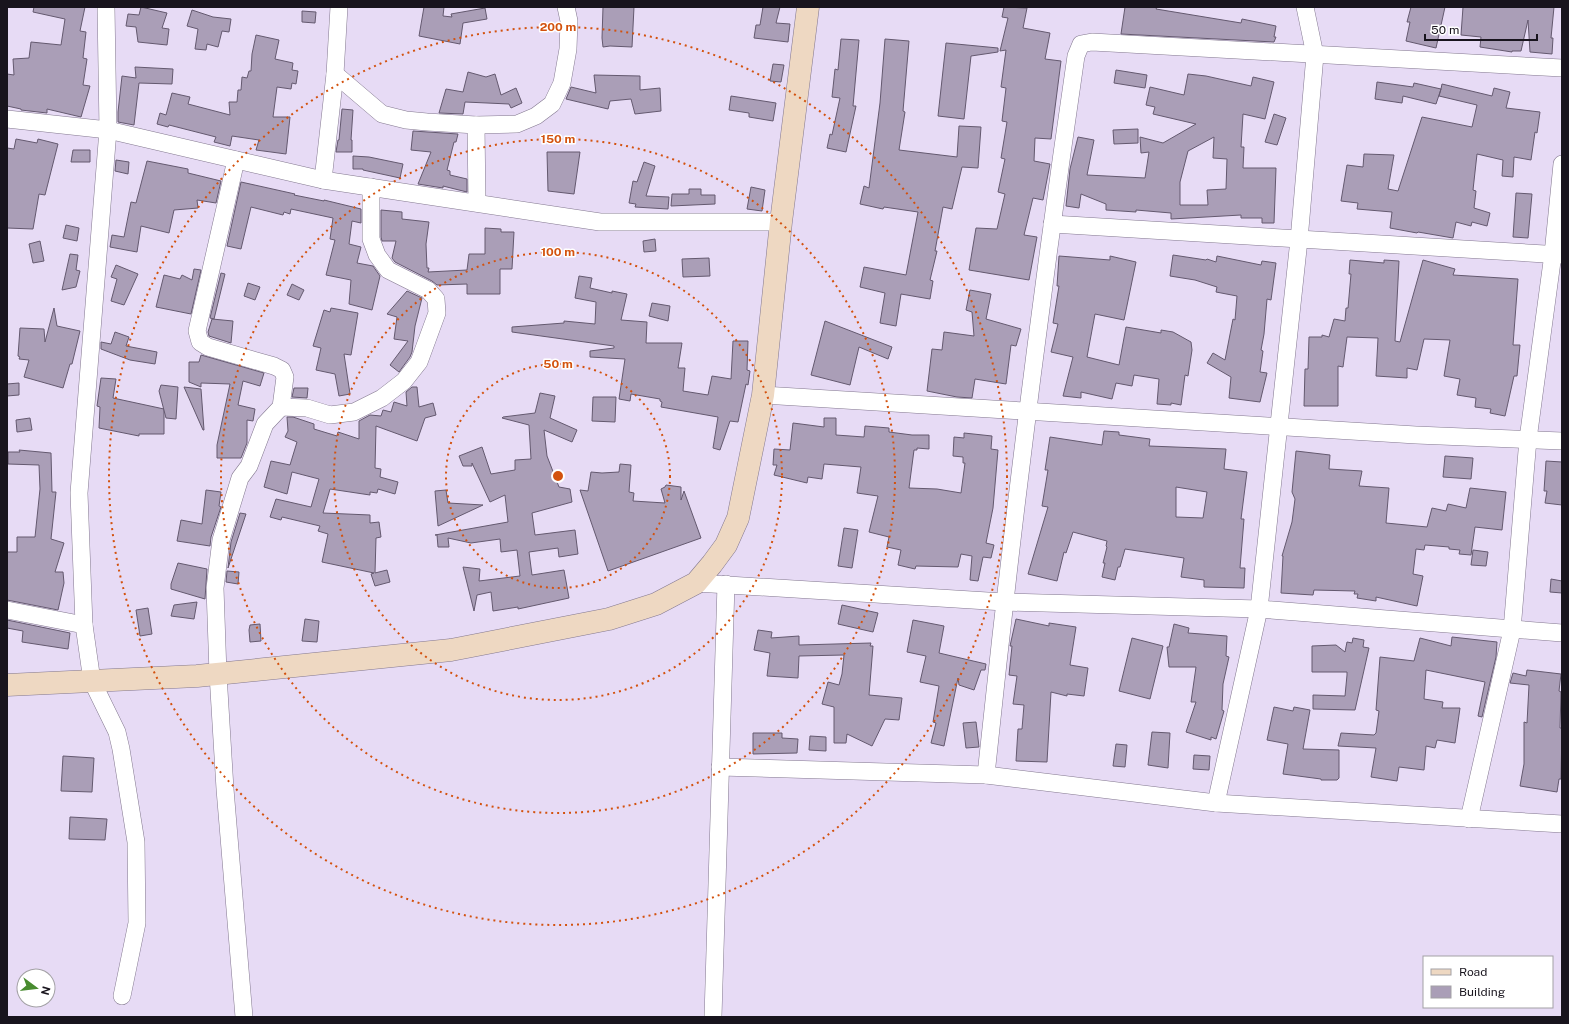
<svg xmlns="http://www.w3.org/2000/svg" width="1569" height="1024" viewBox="0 0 1569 1024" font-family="'Public Sans',sans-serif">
  <rect width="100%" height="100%" fill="#e7dbf5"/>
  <g fill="#aa9eb7" stroke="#64596f" fill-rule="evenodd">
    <polygon points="34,7 85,7 80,31 86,32 83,58 87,59 83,85 90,86 81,117 47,109 47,113 21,110 21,109 7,106 7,74 14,75 13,59 29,58 31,42 61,45 65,19 33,12"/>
    <polygon points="141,7 167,13 162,28 169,29 167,45 138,42 136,27 126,26 128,14 139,15"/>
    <polygon points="424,7 444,7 443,16 452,17 451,14 485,8 487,19 463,23 460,44 419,36"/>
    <polygon points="603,7 634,7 632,47 610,46 603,47 602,38"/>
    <polygon points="763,7 780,7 776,23 790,24 788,42 754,38 756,25 760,25"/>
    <polygon points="1004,7 1027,8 1023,28 1050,33 1045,59 1061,61 1051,139 1035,138 1034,161 1050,164 1043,200 1033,198 1024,235 1037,237 1029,280 969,270 976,228 997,229 1005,194 998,192 1005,159 1001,158 1007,122 1002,121 1006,88 1001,87 1006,50 1000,51 1008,18 1002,17"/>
    <polygon points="1125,7 1157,7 1156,9 1241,23 1242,19 1276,26 1274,37 1276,37 1274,42 1121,34"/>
    <polygon points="1411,7 1445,7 1436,48 1406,41 1410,22 1407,22"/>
    <polygon points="1463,7 1554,7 1551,38 1553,38 1552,54 1530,52 1528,20 1521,51 1512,51 1512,52 1480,47 1481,37 1461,35"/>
    <polygon points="192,10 213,17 231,19 229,32 222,31 218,47 207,44 206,50 195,49 198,29 187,26"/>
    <polygon points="302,11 316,12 315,23 302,22"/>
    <polygon points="256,35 279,40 275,59 293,63 292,70 298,71 296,84 292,83 291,89 277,87 273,117 290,117 286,154 256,150 259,140 232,136 230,146 214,142 216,137 169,125 168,127 157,124 160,113 166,115 172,93 190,97 188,104 230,115 229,102 237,102 238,90 241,90 242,77 247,78 249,71 251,71 252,54"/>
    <polygon points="841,39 859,40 853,106 856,106 846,152 827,148 830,134 832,135 840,98 832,97 835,69 838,70"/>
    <polygon points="885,39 909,41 903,111 905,112 899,150 957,157 959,126 981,127 978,168 962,167 952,209 943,207 935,251 937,251 930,280 933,281 930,299 901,294 896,326 880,323 885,293 860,287 864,267 906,275 918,212 884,207 883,209 860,204 864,186 869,188 880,103"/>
    <polygon points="946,43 998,48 998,52 971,56 964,119 938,116"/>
    <polygon points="773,64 784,65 781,82 770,81"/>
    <polygon points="135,67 173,69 172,84 139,83 134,125 118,122 118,112 122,76 136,78"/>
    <polygon points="1116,70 1147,75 1145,88 1114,83"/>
    <polygon points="468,72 486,77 495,74 501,95 516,88 522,103 511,108 509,104 465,102 463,114 439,113 446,89 463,92"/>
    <path d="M1188,74L1206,76L1251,86L1253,77L1274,82L1265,119L1243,114L1241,147H1244L1243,168H1276L1274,223H1262V218H1241V215L1171,219V213L1136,210V212L1106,210V204L1081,194L1079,208L1066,206L1070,169L1078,137L1094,140L1087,175L1145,178L1149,152L1141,153L1140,137L1163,143L1196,124L1153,114L1155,107L1146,105L1150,87L1184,95ZM1214,137L1213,158L1227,159L1226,189L1207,190L1208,205H1180V182L1188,151Z"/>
    <polygon points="594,75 640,76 640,90 660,88 661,111 635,114 631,99 610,101 608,109 566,99 571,87 596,93"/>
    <polygon points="1377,82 1413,87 1414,83 1441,89 1442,84 1492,96 1494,88 1510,92 1506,108 1540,112 1537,133 1535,132 1531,160 1514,157 1513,177 1502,176 1503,160 1477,154 1473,190 1476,191 1474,208 1490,213 1487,226 1472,222 1471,226 1456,222 1453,238 1418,232 1417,233 1390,228 1392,212 1357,209 1358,203 1341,201 1347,165 1363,167 1364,154 1394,155 1388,189 1398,191 1422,117 1472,127 1477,105 1439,96 1441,89 1436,104 1403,96 1402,103 1375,99"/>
    <polygon points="731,96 776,103 773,121 749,117 749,113 729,110"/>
    <polygon points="342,109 353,110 351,140 352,140 352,152 336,152 338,140 339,140"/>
    <polygon points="1274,114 1286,118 1277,145 1265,142"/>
    <polygon points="1138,129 1138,143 1114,144 1113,130"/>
    <polygon points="413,131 458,134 456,142 454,142 447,170 450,171 450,175 467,179 467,192 443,186 443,188 418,184 431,152 411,150"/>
    <polygon points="16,139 37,143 38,139 58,144 45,195 39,194 33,229 7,228 7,148 14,149"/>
    <polygon points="73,150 90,150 90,162 71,162"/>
    <polygon points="547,152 580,152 574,194 548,191"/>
    <polygon points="353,156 369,157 403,164 400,178 363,170 363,169 353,169"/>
    <polygon points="116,160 129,162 128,174 115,171"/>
    <polygon points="147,161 188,169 188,173 221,181 216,203 197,200 198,208 174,210 169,233 141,226 137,252 110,247 112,235 124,237 131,202 136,203"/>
    <polygon points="644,162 655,166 646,196 669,197 668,209 635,207 636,204 629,203 633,181 637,182"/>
    <polygon points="241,182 295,194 294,195 324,201 324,200 361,209 361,223 352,221 349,244 361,247 357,263 373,266 380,276 372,310 349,304 351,280 326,275 335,240 330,239 333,218 291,209 290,214 284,212 283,215 251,207 241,249 227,246"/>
    <polygon points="751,187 765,190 762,211 747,209"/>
    <polygon points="689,189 701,189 701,195 715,195 715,204 671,206 672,194 689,194"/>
    <polygon points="1516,193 1532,194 1528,238 1513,237"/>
    <polygon points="381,210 402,212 402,219 429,222 426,244 427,268 429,268 428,272 467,270 469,254 485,254 485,228 501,229 501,232 514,232 512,269 500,269 500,294 467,294 467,284 437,285 432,281 395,262 392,258 396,241 382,241 381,237"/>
    <polygon points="66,225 79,228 77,241 63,238"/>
    <polygon points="655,239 656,251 644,252 643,241"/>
    <polygon points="40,241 44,261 33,263 29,244"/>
    <polygon points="70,254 78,255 76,270 80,271 76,287 62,290"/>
    <polygon points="1173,255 1206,260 1207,259 1216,262 1217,256 1261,265 1262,261 1276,263 1271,300 1267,299 1264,334 1261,350 1263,351 1260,372 1267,373 1260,402 1229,398 1231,377 1207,363 1213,353 1225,360 1233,319 1235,320 1237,296 1216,292 1217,287 1195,280 1170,276"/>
    <polygon points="1059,256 1110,260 1110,256 1136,262 1124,320 1095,314 1087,357 1119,365 1126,327 1161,333 1161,330 1173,332 1191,342 1192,350 1188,376 1185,375 1181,405 1171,403 1171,405 1157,404 1159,379 1134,375 1132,386 1116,383 1112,399 1081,392 1081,398 1063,396 1073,357 1051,352 1058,324 1053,323 1059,286 1057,286"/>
    <polygon points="709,258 710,276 683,277 682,259"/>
    <polygon points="1350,260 1384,263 1384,260 1399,261 1395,341 1400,342 1423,260 1455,269 1453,275 1518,279 1513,345 1520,345 1517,376 1514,376 1505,416 1490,413 1491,409 1475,407 1476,398 1457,395 1460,379 1444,376 1450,340 1424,339 1417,370 1407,368 1407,378 1376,376 1378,338 1347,337 1343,367 1338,366 1338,406 1304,406 1305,369 1308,369 1309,337 1322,337 1322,335 1329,337 1334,319 1345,321 1346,308 1348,308 1351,274 1349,274"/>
    <polygon points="116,265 138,274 124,305 111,301 117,279 111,277"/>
    <polygon points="194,269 201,270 191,314 156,307 164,275 180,279 182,275 192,280"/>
    <polygon points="221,273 225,274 214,319 210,318"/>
    <polygon points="579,276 592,278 590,288 612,293 612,291 627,294 621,320 647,322 646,343 682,343 678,368 685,368 683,391 708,395 712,376 731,379 733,341 748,341 747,370 750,371 748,385 746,384 738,422 730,421 720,450 713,448 718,417 661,407 662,402 660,401 660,399 631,394 630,401 619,399 625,359 590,357 590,351 614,348 614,346 512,332 512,327 564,323 564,321 595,324 596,302 575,298"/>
    <polygon points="248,283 260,287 255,300 244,296"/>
    <polygon points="292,284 304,290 299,300 287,295"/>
    <polygon points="970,290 991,294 986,319 1021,329 1016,346 1011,345 1006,384 975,379 972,398 957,397 927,391 932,349 942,350 944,332 974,336 972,312 966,310"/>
    <polygon points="407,291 422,298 415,326 412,352 410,357 399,372 390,365 408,341 394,339 397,317 387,314"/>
    <polygon points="652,303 670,306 668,321 649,316"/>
    <polygon points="54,308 57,326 80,331 72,364 70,364 63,388 24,377 29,360 19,359 20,357 18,356 20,328 44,329 45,342"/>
    <polygon points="331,308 358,313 351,355 344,354 350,394 339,396 335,374 316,370 321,348 313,346 324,310 330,312"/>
    <polygon points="212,319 233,321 231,343 209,336 208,332"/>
    <polygon points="825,321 892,347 888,359 859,347 850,385 811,375"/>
    <polygon points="115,332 129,337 126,346 157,352 155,364 130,360 101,349 101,342 111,344"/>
    <polygon points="201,355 264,373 260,386 243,381 238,405 255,409 253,421 247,420 247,443 241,458 217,458 217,445 230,384 201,383 201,387 189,382 189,362 199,362"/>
    <polygon points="101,378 116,379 113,398 164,409 164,434 139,434 139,436 99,428 100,407 97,406"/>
    <polygon points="19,383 19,395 7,396 7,384"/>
    <polygon points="161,385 178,387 176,419 166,418 159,391"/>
    <polygon points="184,387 201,389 204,430 203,430"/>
    <polygon points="412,387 417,387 419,407 433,403 436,415 425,418 417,441 376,426 375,468 381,469 380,477 398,482 395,494 378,489 377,493 370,492 370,495 330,489 323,513 370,515 370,523 379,522 381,537 376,538 375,573 387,570 390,582 375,586 371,574 374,573 322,562 328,534 318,531 320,526 282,517 281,520 270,517 276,499 311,507 319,479 292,472 287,494 264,487 271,461 290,465 297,442 285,437 288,431 287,417 293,417 314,424 314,429 337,436 338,432 359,439 359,421 370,415 381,416 383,410 391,412 394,402 407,406 406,392"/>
    <polygon points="294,388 308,388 307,398 292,397"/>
    <polygon points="540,393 555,396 550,418 577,430 572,442 544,430 547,456 559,487 570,489 572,502 532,513 535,535 575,530 578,554 559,557 558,548 529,552 532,575 564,570 569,598 518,609 518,607 493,611 491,592 477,595 474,611 463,567 480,569 479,581 520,576 517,550 501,552 500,539 471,543 448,538 449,547 438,547 437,535 435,535 508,522 505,495 490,502 472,463 472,466 463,466 459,456 482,447 491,474 515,470 515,460 531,459 529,425 502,418 503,417 535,413"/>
    <polygon points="593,397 616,397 615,422 592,421"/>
    <polygon points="30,418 32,430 17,432 16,420"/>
    <polygon points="824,418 836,418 836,435 864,437 865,426 889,428 889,432 912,435 929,435 929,449 917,448 917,450 914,450 909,488 937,489 961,493 965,463 963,463 963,457 953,456 954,437 964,438 964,433 992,436 991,449 998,450 993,508 986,543 994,545 991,558 983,557 978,581 970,580 972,556 961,554 958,567 916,566 915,569 898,565 901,550 887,547 889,537 869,532 878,496 857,493 861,467 824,464 822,479 808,477 807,483 774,475 777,465 773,465 774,449 790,450 793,423 824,427"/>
    <path d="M1104,431L1119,432V435L1150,439L1149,446L1226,449L1224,469L1247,472L1241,519H1244L1240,568H1245L1244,588L1204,587V580L1181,577L1184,558L1125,549L1120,567H1118L1115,580L1102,577L1105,563H1103L1107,547L1106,546L1107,541L1073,532L1066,553L1064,552L1057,581L1028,574L1048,507L1042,506L1048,470H1045L1050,437L1102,445ZM1176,487L1207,492L1203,518L1176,517Z"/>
    <polygon points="19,450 51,453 52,492 56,492 51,539 64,543 55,572 63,572 64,583 58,610 7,600 7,552 17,552 17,537 35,537 40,489 39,465 8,464 8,452 20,452"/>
    <polygon points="1296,451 1330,455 1329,469 1362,471 1359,486 1389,488 1386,523 1427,527 1432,508 1446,511 1448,504 1466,508 1470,488 1506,492 1502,530 1475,527 1471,555 1459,554 1460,550 1449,549 1449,547 1425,545 1424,550 1416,549 1413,574 1423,576 1417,606 1376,597 1376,601 1357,598 1358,594 1354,594 1355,591 1314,590 1313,595 1281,593 1283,556 1282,556 1292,522 1295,499 1292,492"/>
    <polygon points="1445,456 1473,458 1471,479 1443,477"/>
    <polygon points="1546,461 1562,462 1562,505 1545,503 1547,491 1544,491"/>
    <polygon points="620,464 631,465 629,492 634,493 633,501 665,503 661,489 665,487 666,485 681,487 681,500 684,491 701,538 608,571 580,490 588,491 591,472 602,473 619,472"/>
    <polygon points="206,490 221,492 219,506 221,507 211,537 210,546 177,541 181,520 202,524"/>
    <polygon points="446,490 448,503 483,505 438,526 435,491"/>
    <polygon points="240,513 246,514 228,568 231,542"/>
    <polygon points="844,528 858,530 852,568 838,566"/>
    <polygon points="1473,550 1488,552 1486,566 1471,565"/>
    <polygon points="178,563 207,569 205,599 171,589 171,584"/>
    <polygon points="227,571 239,572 238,584 226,582"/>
    <polygon points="1551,579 1562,581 1562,593 1550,592"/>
    <polygon points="197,602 194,619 171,616 174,605"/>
    <polygon points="842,605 878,613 873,632 838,624"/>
    <polygon points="148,608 152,634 140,636 136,610"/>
    <polygon points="305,619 319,621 317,642 302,641"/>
    <polygon points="1016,619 1049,626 1049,623 1076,627 1070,665 1088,668 1084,696 1067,694 1067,696 1051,692 1047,762 1016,761 1018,729 1022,729 1024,705 1013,704 1017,676 1009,675 1012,646 1010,646"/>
    <polygon points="7,620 70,633 68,649 22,642 23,631 7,628"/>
    <polygon points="913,620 944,626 939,653 986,664 985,670 981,670 974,690 959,685 958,678 944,746 931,743 936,723 933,722 939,686 920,682 926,656 907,652"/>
    <polygon points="260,624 261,641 250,642 249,630 250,625"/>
    <polygon points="1174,624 1189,628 1188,633 1227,636 1226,656 1229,657 1223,684 1222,710 1224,711 1216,739 1211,737 1211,740 1186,732 1196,702 1191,702 1196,667 1169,667 1167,647 1169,647"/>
    <polygon points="758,630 772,632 771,638 799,636 799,645 871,643 870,646 873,646 869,695 902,698 899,720 885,719 872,746 847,734 846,743 834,743 834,707 822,704 828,682 839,685 842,674 844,655 799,656 798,678 767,676 770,653 754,650"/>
    <polygon points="1452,637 1497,642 1496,657 1482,717 1478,716 1485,682 1426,670 1424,699 1443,702 1442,708 1460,708 1455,743 1437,740 1435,748 1426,746 1424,770 1399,767 1397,781 1371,777 1376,748 1338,746 1341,733 1374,735 1376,733 1379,711 1376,710 1380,657 1414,661 1420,638 1451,646"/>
    <polygon points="1132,638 1163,646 1150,699 1119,691"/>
    <polygon points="1353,638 1364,640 1363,647 1369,648 1355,710 1313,709 1313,695 1345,696 1347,675 1347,672 1312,672 1312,646 1336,645 1345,652 1347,642 1352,643"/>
    <polygon points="1527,670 1561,674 1559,691 1561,692 1560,728 1562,728 1561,779 1559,779 1557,792 1520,786 1524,764 1524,722 1527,723 1529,685 1510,683 1513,673 1526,676"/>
    <polygon points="1274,707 1293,711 1294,707 1310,710 1303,749 1339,750 1339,778 1337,780 1321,780 1321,779 1283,774 1288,744 1267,740"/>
    <polygon points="976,722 979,747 966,748 963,723"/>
    <polygon points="1152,732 1170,733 1168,768 1148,765"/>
    <polygon points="753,733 782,733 782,738 798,739 797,753 753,754"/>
    <polygon points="810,736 826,737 826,751 809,750"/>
    <polygon points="1116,744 1127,745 1125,767 1113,766"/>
    <polygon points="1194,755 1210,756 1209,770 1193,769"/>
    <polygon points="63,756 94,758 92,792 61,791"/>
    <polygon points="70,817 107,819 105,840 69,839"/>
  </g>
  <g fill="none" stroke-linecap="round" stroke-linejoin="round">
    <defs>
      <g id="street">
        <polyline points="106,7 108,130 79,493 84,625 92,681 117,732 121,749 136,842 137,923 122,996"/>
        <polyline points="335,74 382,114 406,120 427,122 476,125 517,124 536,116 552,104 562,83 568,49 569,21 566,7"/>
        <polyline points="7,119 108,130 323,180 600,222 781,222"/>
        <polyline points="476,125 477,203"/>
        <polyline points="236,160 197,331 200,342 208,347 274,366 282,370 285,377 281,407 265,424 249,466 240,478 221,540 215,588 218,674 225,789 244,1017"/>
        <polyline points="323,180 335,74 339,7"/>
        <polyline points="1052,224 1562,255"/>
        <polyline points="763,395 1416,435 1562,441"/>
        <polyline points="281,407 307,408 330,415 354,412 382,398 404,381 419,362 437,313 436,299 428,290 388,270 377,255 371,239 371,187"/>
        <polyline points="696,583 1004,602 1259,609 1562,633"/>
        <polyline points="7,610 84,625"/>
        <polyline points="720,767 986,775 1216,803 1562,824"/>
        <path d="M986,775C1011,534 1041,295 1076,56L1081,44L1092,42L1562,68"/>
        <polyline points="1216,803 1259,609 1299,240 1315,55 1305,7"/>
        <polyline points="1469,819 1512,630 1528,439 1553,254 1562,164"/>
        <polyline points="713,1017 726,584"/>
      </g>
      <polyline id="secondary" points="7,685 197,676 451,650 609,619 656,604 696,583 712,564 726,545 738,518 763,395 781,222 808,7"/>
    </defs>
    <use href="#street" stroke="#83788f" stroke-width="18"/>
    <use href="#secondary" stroke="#83788f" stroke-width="23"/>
    <use href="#street" stroke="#fff" stroke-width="17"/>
    <use href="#secondary" stroke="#eed8c2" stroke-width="22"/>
  </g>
  <g fill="none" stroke="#d3520e" stroke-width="2" stroke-dasharray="2 4">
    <circle cx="558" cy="476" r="112"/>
    <circle cx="558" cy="476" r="224"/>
    <circle cx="558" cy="476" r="337"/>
    <circle cx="558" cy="476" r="449"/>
  </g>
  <circle cx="558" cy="476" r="6" fill="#d3520e" stroke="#fff" stroke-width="2"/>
  <g font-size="12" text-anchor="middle" font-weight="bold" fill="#d3520e" stroke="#fff" stroke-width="3" stroke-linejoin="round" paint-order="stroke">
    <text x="558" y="31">200 m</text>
    <text x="558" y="143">150 m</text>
    <text x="558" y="256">100 m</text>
    <text x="558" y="368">50 m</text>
  </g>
  <rect width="1569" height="1024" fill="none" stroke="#18141d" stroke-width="16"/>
  <rect x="1423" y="956" width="130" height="52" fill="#ffffff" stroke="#a3a1a5"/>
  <rect x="1431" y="969" width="20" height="6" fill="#eed8c2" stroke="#a3a1a5"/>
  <text x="1459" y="976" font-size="12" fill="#18141d">Road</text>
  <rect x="1431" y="986" width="20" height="12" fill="#aa9eb7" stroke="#a3a1a5"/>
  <text x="1459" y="996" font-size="12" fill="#18141d">Building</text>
  <g transform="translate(36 988) rotate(105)"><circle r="19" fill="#ffffff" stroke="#a3a1a5"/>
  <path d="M0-3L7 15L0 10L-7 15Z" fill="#488b2f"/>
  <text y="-6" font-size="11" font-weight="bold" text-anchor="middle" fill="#18141d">N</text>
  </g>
  <path d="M1425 34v6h112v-6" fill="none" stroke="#18141d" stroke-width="2"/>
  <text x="1431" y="34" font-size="12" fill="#18141d" stroke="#ffffff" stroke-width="3" paint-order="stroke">50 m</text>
</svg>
